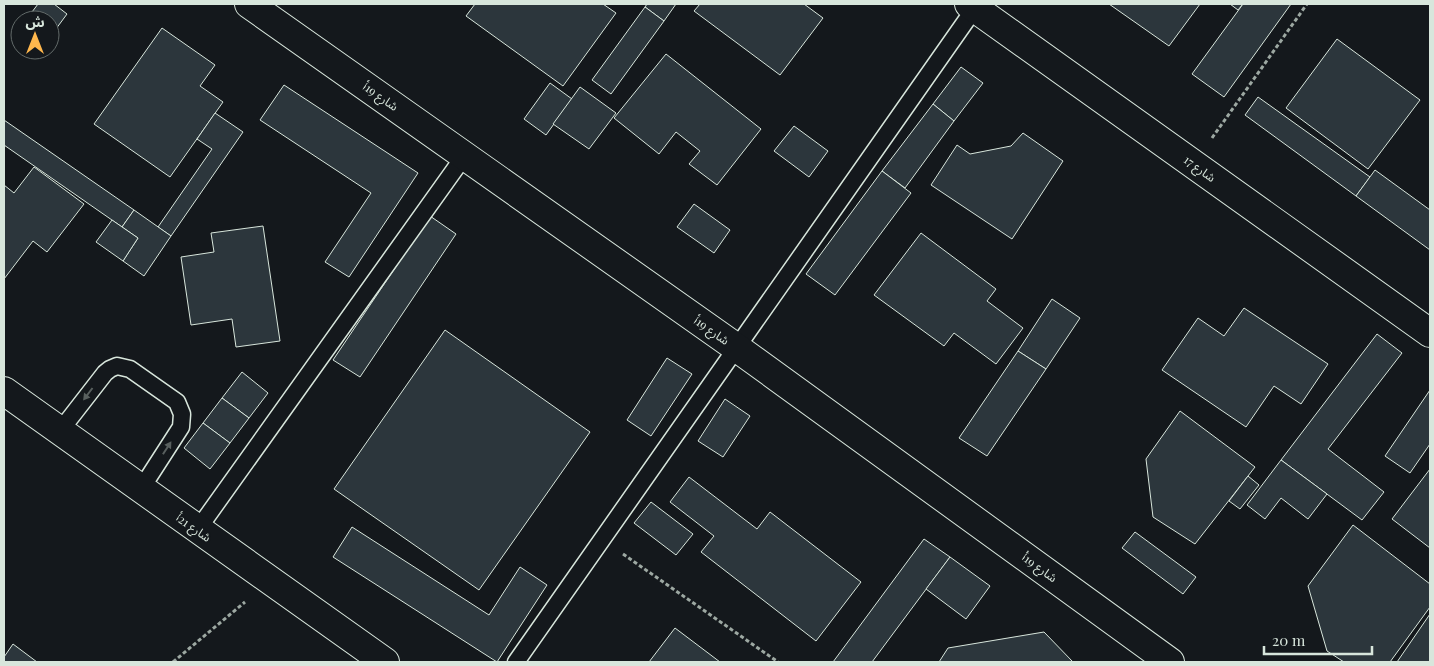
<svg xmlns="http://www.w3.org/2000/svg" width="1434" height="666" viewBox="0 0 1434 666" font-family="'Playfair Display','Noto Sans Arabic',serif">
  <rect width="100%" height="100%" fill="#14181c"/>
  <g fill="#2c363c" stroke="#d8e6dc">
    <polygon points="38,4 54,4 67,14 50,37 50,20 26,20"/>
    <polygon points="475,4 603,4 616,13 563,86 466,16"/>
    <polygon points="647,4 676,4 664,21 645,7"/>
    <polygon points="700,4 804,4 823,18 780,75 694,11"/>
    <polygon points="1109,4 1200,4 1169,46"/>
    <polygon points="1230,4 1243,4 1238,10"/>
    <polygon points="1243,4 1291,4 1224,97 1192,74"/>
    <polygon points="645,7 664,21 611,94 592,80"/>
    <polygon points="162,28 215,65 200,86 223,102 170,177 94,124"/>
    <polygon points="1337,39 1420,100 1368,169 1286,108"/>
    <polygon points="666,54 761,129 717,185 689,164 700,151 676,132 659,154 614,118"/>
    <polygon points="961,67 983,83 954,121 933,104"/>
    <polygon points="550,83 572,99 546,135 524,119"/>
    <polygon points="284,85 418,173 349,277 325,262 371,193 260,120"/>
    <polygon points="580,87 616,113 589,149 553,124"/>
    <polygon points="1258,97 1370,177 1356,196 1245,115"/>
    <polygon points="933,104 954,121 905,188 882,171"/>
    <polygon points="215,113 243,132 171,236 158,227 212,149 197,139"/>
    <polygon points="4,120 134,210 122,227 4,145"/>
    <polygon points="794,126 828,151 809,177 774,151"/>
    <polygon points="1023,133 1063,161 1012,239 931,185 957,145 970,154 1011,146"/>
    <polygon points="34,167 84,204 47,252 33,241 4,279 4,185 14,193"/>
    <polygon points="1375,170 1430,210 1430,250 1356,196"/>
    <polygon points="882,171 911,193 835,295 806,274"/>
    <polygon points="694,204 730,230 714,253 677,227"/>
    <polygon points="134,210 171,236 144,276 123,261 138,238 122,227"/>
    <polygon points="430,216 456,234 360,377 333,360"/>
    <polygon points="112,220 138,238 123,261 96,242"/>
    <polygon points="263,226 280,341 236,347 232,319 191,325 181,257 214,252 211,233"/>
    <polygon points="921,233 996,289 987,301 1023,328 996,364 954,333 944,346 874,295"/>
    <polygon points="1052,299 1080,318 1046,369 1018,351"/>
    <polygon points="1244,308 1328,364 1301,404 1274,386 1246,427 1162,370 1198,318 1224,336"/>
    <polygon points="445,330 590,432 479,590 334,489"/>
    <polygon points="1377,334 1402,353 1328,449 1384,492 1362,520 1281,460"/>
    <polygon points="1018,351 1046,369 987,456 959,438"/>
    <polygon points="667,358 692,374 651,436 627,420"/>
    <polygon points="242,372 268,393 249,418 222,398"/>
    <polygon points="1430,390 1430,444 1410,473 1385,456"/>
    <polygon points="222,398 249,418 230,443 203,423"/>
    <polygon points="725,399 750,416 723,457 698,441"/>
    <polygon points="1180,411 1255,467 1195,544 1153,517 1146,459"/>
    <polygon points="203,423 230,443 210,469 184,448"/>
    <polygon points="1281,460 1327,494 1308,519 1281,498 1265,519 1247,505"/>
    <polygon points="1430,469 1430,548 1392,519"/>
    <polygon points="1248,476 1259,485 1240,509 1229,501"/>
    <polygon points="689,477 757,529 770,512 861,582 816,641 701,552 714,536 670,502"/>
    <polygon points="651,502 693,534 676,555 634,523"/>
    <polygon points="1353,525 1430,584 1430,607 1390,662 1344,662 1327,651 1308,586"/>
    <polygon points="352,527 489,615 520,567 547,585 497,662 333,557"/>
    <polygon points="1135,532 1196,577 1183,594 1122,548"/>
    <polygon points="924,539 950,557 872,662 833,662"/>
    <polygon points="950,557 990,586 966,619 926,589"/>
    <polygon points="1430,614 1430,662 1397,662"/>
    <polygon points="675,628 720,662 649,662"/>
    <polygon points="1044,632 1073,662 939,662 948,648"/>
    <polygon points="13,644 37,662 4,662 4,657"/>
  </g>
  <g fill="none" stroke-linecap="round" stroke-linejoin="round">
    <defs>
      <g id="lane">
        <polyline points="60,431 105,373 110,369 117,366 130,369 177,402 182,414 181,427 141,489"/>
        <polyline points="198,529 465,155"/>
        <polyline points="516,662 975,8"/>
      </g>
      <g id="street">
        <polyline points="249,4 737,348 1170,662"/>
        <polyline points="969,4 1430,333"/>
        <polyline points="4,391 385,662"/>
      </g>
    </defs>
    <use href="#lane" stroke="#d8e6dc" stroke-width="19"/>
    <use href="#street" stroke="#d8e6dc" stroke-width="30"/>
    <g stroke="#9da8a2" stroke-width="3" stroke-dasharray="4 2.5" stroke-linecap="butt">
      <polyline points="1212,138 1307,4"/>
      <polyline points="623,554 778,662"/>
      <polyline points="173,662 245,602"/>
    </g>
    <use href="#lane" stroke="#14181c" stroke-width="16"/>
    <use href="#street" stroke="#14181c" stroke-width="28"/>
  </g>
  <defs><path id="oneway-solid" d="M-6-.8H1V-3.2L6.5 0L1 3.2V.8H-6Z" transform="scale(1.25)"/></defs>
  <g fill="#59605f">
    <use href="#oneway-solid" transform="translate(88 394) rotate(127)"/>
    <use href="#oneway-solid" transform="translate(167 448) rotate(-57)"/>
  </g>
  <g text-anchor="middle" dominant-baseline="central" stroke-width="4" stroke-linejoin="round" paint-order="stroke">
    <g font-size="12" fill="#d8e6dc" stroke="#14181c">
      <text transform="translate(381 96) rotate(35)">شارع 19أ</text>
      <text transform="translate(1200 168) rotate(36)">شارع 17</text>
      <text transform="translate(712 330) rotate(35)">شارع 19أ</text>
      <text transform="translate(194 527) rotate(35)">شارع 21أ</text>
      <text transform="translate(1040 567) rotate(36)">شارع 19أ</text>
    </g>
  </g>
  <rect width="1434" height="666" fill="none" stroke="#d8e6dc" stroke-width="10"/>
  <g transform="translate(35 35)"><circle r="24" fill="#14181c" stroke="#626a69"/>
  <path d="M0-4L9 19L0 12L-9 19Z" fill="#ffb74d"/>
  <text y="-8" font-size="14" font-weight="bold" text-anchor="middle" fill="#d8e6dc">ش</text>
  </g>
  <path d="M1264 646v8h108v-8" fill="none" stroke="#d8e6dc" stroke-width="2.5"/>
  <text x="1272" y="646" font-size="15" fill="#d8e6dc" stroke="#14181c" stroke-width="4" paint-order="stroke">20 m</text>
</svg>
